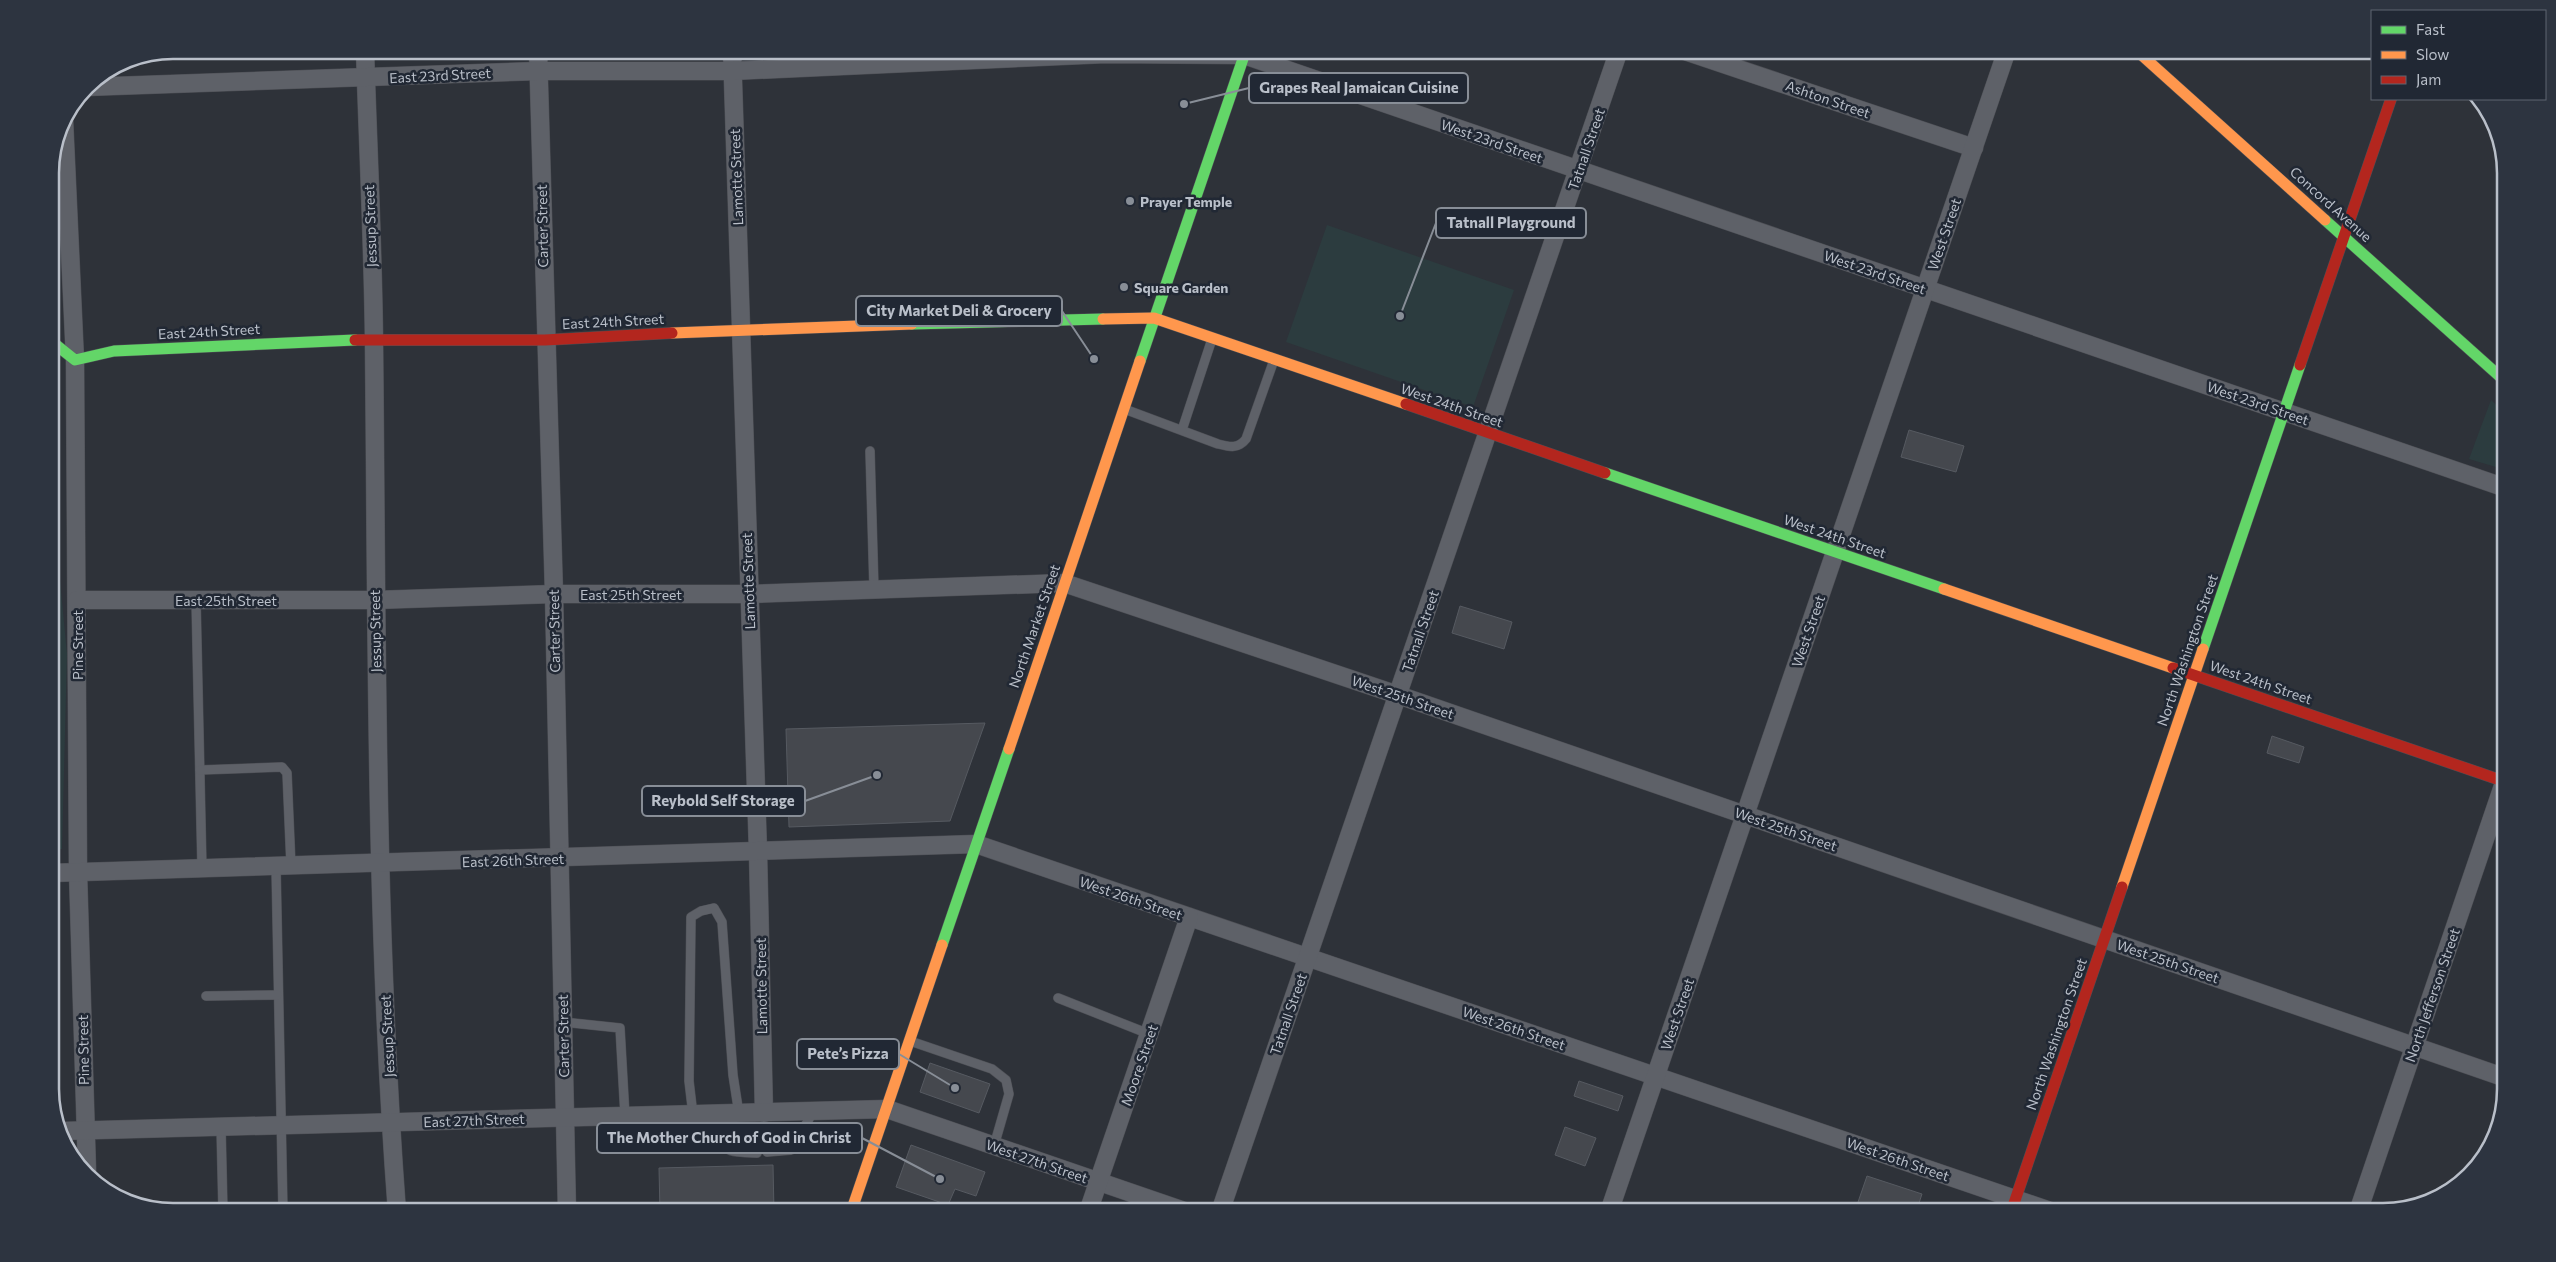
<svg xmlns="http://www.w3.org/2000/svg" width="2556" height="1262" viewBox="0 0 2556 1262" font-family="Commissioner,sans-serif">
  <rect width="100%" height="100%" fill="#2e3239"/>
  <g fill="#2c3c3f">
    <polygon points="1327,225 1514,290 1473,407 1286,342"/>
    <polygon points="50,356 52,357 57,549 67,654 62,849 50,849"/>
    <polygon points="2491,400 2506,414 2506,470 2469,459"/>
  </g>
  <g fill="#45484e" stroke="#565a61">
    <polygon points="1909,430 1964,446 1956,472 1901,457"/>
    <polygon points="1460,606 1512,622 1504,649 1452,633"/>
    <polygon points="985,723 950,821 789,827 786,729"/>
    <polygon points="2272,736 2304,747 2299,763 2267,753"/>
    <polygon points="930,1063 990,1084 979,1113 920,1092"/>
    <polygon points="1579,1081 1623,1096 1618,1111 1574,1096"/>
    <polygon points="1565,1127 1596,1138 1585,1166 1555,1155"/>
    <polygon points="911,1145 985,1172 976,1196 955,1189 948,1205 896,1187"/>
    <polygon points="773,1165 774,1212 660,1212 659,1168"/>
    <polygon points="1867,1176 1922,1194 1916,1212 1862,1212 1863,1207 1857,1205"/>
  </g>
  <g fill="none" stroke-linecap="round" stroke-linejoin="round">
    <defs>
      <g id="lane">
        <path d="M1127,410L1218,444C1230,447 1238,449 1246,439L1274,360"/>
        <polyline points="1182,430 1212,339"/>
        <polyline points="870,451 874,589"/>
        <polyline points="196,600 202,869"/>
        <polyline points="200,770 282,767 287,773 291,866"/>
        <polyline points="276,867 283,1212"/>
        <polyline points="206,996 277,995"/>
        <polyline points="1058,998 1149,1034"/>
        <polyline points="563,1022 620,1028 625,1116"/>
        <polyline points="913,1042 992,1069 1006,1080 1009,1094 994,1146"/>
        <path d="M718,1114C723,1151 719,1152 757,1153"/>
        <polyline points="693,1115 689,1081 691,917 701,911 714,908 722,922 733,1075 739,1114"/>
        <polyline points="221,1127 223,1212"/>
        <polyline points="767,1152 791,1150 813,1112"/>
      </g>
      <g id="street">
        <path d="M365,50C368,147 373,245 374,342C377,632 375,922 397,1212"/>
        <polyline points="538,50 554,594 567,1212"/>
        <polyline points="732,50 758,852 764,1113"/>
        <polyline points="1682,50 1974,148"/>
        <polyline points="85,87 538,71 733,71 1106,54 1244,55 2506,488"/>
        <polyline points="64,119 75,360 78,872 87,1171"/>
        <polyline points="77,600 375,600 554,594 749,594 1064,583 1398,695 2506,1078"/>
        <polyline points="50,873 976,844 2053,1212"/>
        <polyline points="62,1131 887,1109 1187,1212"/>
        <polyline points="1088,1212 1189,917"/>
        <polyline points="1220,1212 1619,50"/>
        <polyline points="1609,1212 2007,50"/>
        <polyline points="2358,1212 2506,777"/>
      </g>
      <g id="fast">
        <polyline points="2325,220 2506,382"/>
        <polyline points="912,324 1103,319"/>
        <polyline points="50,340 75,360 114,351 355,340"/>
        <polyline points="1140,361 1246,50"/>
        <polyline points="1605,473 1944,589"/>
        <polyline points="2203,649 2300,365"/>
        <polyline points="942,945 1009,749"/>
      </g>
      <g id="slow">
        <polyline points="2136,50 2325,220"/>
        <polyline points="1103,319 1154,318 1406,404"/>
        <polyline points="672,333 912,324"/>
        <polyline points="1944,589 2173,668"/>
        <polyline points="1009,749 1140,361"/>
        <polyline points="2122,887 2203,649"/>
        <polyline points="851,1212 942,945"/>
      </g>
      <g id="jam">
        <polyline points="355,340 545,340 672,333"/>
        <polyline points="2300,365 2391,99"/>
        <polyline points="1406,404 1605,473"/>
        <polyline points="2173,668 2506,782"/>
        <polyline points="2011,1212 2122,887"/>
      </g>
    </defs>
    <use href="#lane" stroke="#4c4e54" stroke-width="10"/>
    <use href="#street" stroke="#4c4e54" stroke-width="19"/>
    <use href="#fast" stroke="#4c4e54" stroke-width="12"/>
    <use href="#slow" stroke="#4c4e54" stroke-width="12"/>
    <use href="#jam" stroke="#4c4e54" stroke-width="12"/>
    <polyline stroke="#5b6065" stroke-width="3" stroke-dasharray="4 4" stroke-linecap="butt" points="50,616 55,616"/>
    <use href="#lane" stroke="#5e6168" stroke-width="9"/>
    <use href="#street" stroke="#5e6168" stroke-width="18"/>
    <use href="#fast" stroke="#63d668" stroke-width="11"/>
    <use href="#slow" stroke="#ff974d" stroke-width="11"/>
    <use href="#jam" stroke="#b3261e" stroke-width="11"/>
  </g>
  <g fill="#888e97" stroke="#212834" stroke-width="2">
    <circle cx="1130" cy="201" r="5"/>
    <circle cx="1124" cy="287" r="5"/>
  </g>
  <g text-anchor="middle" dominant-baseline="central" stroke-width="5" stroke-linejoin="round" paint-order="stroke">
    <g font-size="14" fill="#b9bfc9" stroke="#212834">
      <text transform="translate(440 75) rotate(-3)">East 23rd Street</text>
      <text transform="translate(1828 99) rotate(19)">Ashton Street</text>
      <text transform="translate(1492 141) rotate(19)">West 23rd Street</text>
      <text transform="translate(1586 149) rotate(-71)">Tatnall Street</text>
      <text transform="translate(736 177) rotate(-92)">Lamotte Street</text>
      <text transform="translate(2331 204) rotate(42)">Concord Avenue</text>
      <text transform="translate(370 226) rotate(-92)">Jessup Street</text>
      <text transform="translate(542 226) rotate(-91)">Carter Street</text>
      <text transform="translate(1944 234) rotate(-71)">West Street</text>
      <text transform="translate(1875 272) rotate(19)">West 23rd Street</text>
      <text transform="translate(613 321) rotate(-3)">East 24th Street</text>
      <text transform="translate(209 331) rotate(-3)">East 24th Street</text>
      <text transform="translate(2258 403) rotate(19)">West 23rd Street</text>
      <text transform="translate(1452 405) rotate(19)">West 24th Street</text>
      <text transform="translate(1835 536) rotate(19)">West 24th Street</text>
      <text transform="translate(748 581) rotate(-92)">Lamotte Street</text>
      <text x="631" y="594">East 25th Street</text>
      <text x="226" y="600">East 25th Street</text>
      <text transform="translate(1034 626) rotate(-71)">North Market Street</text>
      <text transform="translate(375 631) rotate(-91)">Jessup Street</text>
      <text transform="translate(554 631) rotate(-91)">Carter Street</text>
      <text transform="translate(1420 631) rotate(-71)">Tatnall Street</text>
      <text transform="translate(1808 631) rotate(-71)">West Street</text>
      <text transform="translate(77 645) rotate(-90)">Pine Street</text>
      <text transform="translate(2187 650) rotate(-71)">North Washington Street</text>
      <text transform="translate(2261 682) rotate(19)">West 24th Street</text>
      <text transform="translate(1403 697) rotate(19)">West 25th Street</text>
      <text transform="translate(1786 829) rotate(19)">West 25th Street</text>
      <text transform="translate(513 860) rotate(-2)">East 26th Street</text>
      <text transform="translate(1131 898) rotate(19)">West 26th Street</text>
      <text transform="translate(2168 961) rotate(19)">West 25th Street</text>
      <text transform="translate(761 986) rotate(-91)">Lamotte Street</text>
      <text transform="translate(2432 995) rotate(-71)">North Jefferson Street</text>
      <text transform="translate(1288 1014) rotate(-71)">Tatnall Street</text>
      <text transform="translate(1677 1014) rotate(-71)">West Street</text>
      <text transform="translate(1514 1028) rotate(19)">West 26th Street</text>
      <text transform="translate(2056 1034) rotate(-71)">North Washington Street</text>
      <text transform="translate(387 1036) rotate(-93)">Jessup Street</text>
      <text transform="translate(563 1036) rotate(-91)">Carter Street</text>
      <text transform="translate(83 1050) rotate(-91)">Pine Street</text>
      <text transform="translate(1139 1065) rotate(-71)">Moore Street</text>
      <text transform="translate(474 1120) rotate(-2)">East 27th Street</text>
      <text transform="translate(1898 1159) rotate(19)">West 26th Street</text>
      <text transform="translate(1037 1161) rotate(19)">West 27th Street</text>
    </g>
    <g font-size="14" font-weight="bold" fill="#b9bfc9" stroke="#212834" text-anchor="start">
      <text x="1140" y="201">Prayer Temple</text>
      <text x="1134" y="287">Square Garden</text>
    </g>
  </g>
  <path d="M0 0H2556V1262H0ZM173 59H2383A114 114 0 0 1 2497 173V1089A114 114 0 0 1 2383 1203H173A114 114 0 0 1 59 1089V173A114 114 0 0 1 173 59Z" fill="#2d3440" fill-rule="evenodd"/>
  <path fill="none" stroke="#b9bfc9" stroke-width="2.5" d="M173 59H2383A114 114 0 0 1 2497 173V1089A114 114 0 0 1 2383 1203H173A114 114 0 0 1 59 1089V173A114 114 0 0 1 173 59Z"/>
  <path fill="none" stroke="#888e97" stroke-width="2" d="M1184 104L1249 88M1400 316L1436 223M1094 359L1062 311M877 775L805 801M955 1088L899 1054M940 1179L862 1138"/>
  <g fill="#888e97" stroke="#212834" stroke-width="2">
    <circle cx="1184" cy="104" r="5"/>
    <circle cx="1400" cy="316" r="5"/>
    <circle cx="1094" cy="359" r="5"/>
    <circle cx="877" cy="775" r="5"/>
    <circle cx="955" cy="1088" r="5"/>
    <circle cx="940" cy="1179" r="5"/>
  </g>
  <g fill="#212834" stroke="#888e97" stroke-width="2">
    <rect x="1249" y="73" width="219" height="30" rx="5"/>
    <rect x="1436" y="208" width="150" height="30" rx="5"/>
    <rect x="856" y="296" width="206" height="30" rx="5"/>
    <rect x="642" y="786" width="163" height="30" rx="5"/>
    <rect x="797" y="1039" width="102" height="30" rx="5"/>
    <rect x="597" y="1123" width="265" height="30" rx="5"/>
  </g>
  <g font-size="15" text-anchor="middle" font-weight="bold" fill="#b9bfc9">
    <text x="1359" y="93">Grapes Real Jamaican Cuisine</text>
    <text x="1511" y="228">Tatnall Playground</text>
    <text x="959" y="316">City Market Deli &amp; Grocery</text>
    <text x="723" y="806">Reybold Self Storage</text>
    <text x="848" y="1059">Pete’s Pizza</text>
    <text x="729" y="1143">The Mother Church of God in Christ</text>
  </g>
  <rect x="2371" y="10" width="175" height="90" fill="#212834" stroke="#5e6470"/>
  <rect x="2381" y="26" width="25" height="8" fill="#63d668" stroke="#5e6470"/>
  <text x="2416" y="35" font-size="15" fill="#b9bfc9">Fast</text>
  <rect x="2381" y="51" width="25" height="8" fill="#ff974d" stroke="#5e6470"/>
  <text x="2416" y="60" font-size="15" fill="#b9bfc9">Slow</text>
  <rect x="2381" y="76" width="25" height="8" fill="#b3261e" stroke="#5e6470"/>
  <text x="2416" y="85" font-size="15" fill="#b9bfc9">Jam</text>
</svg>
